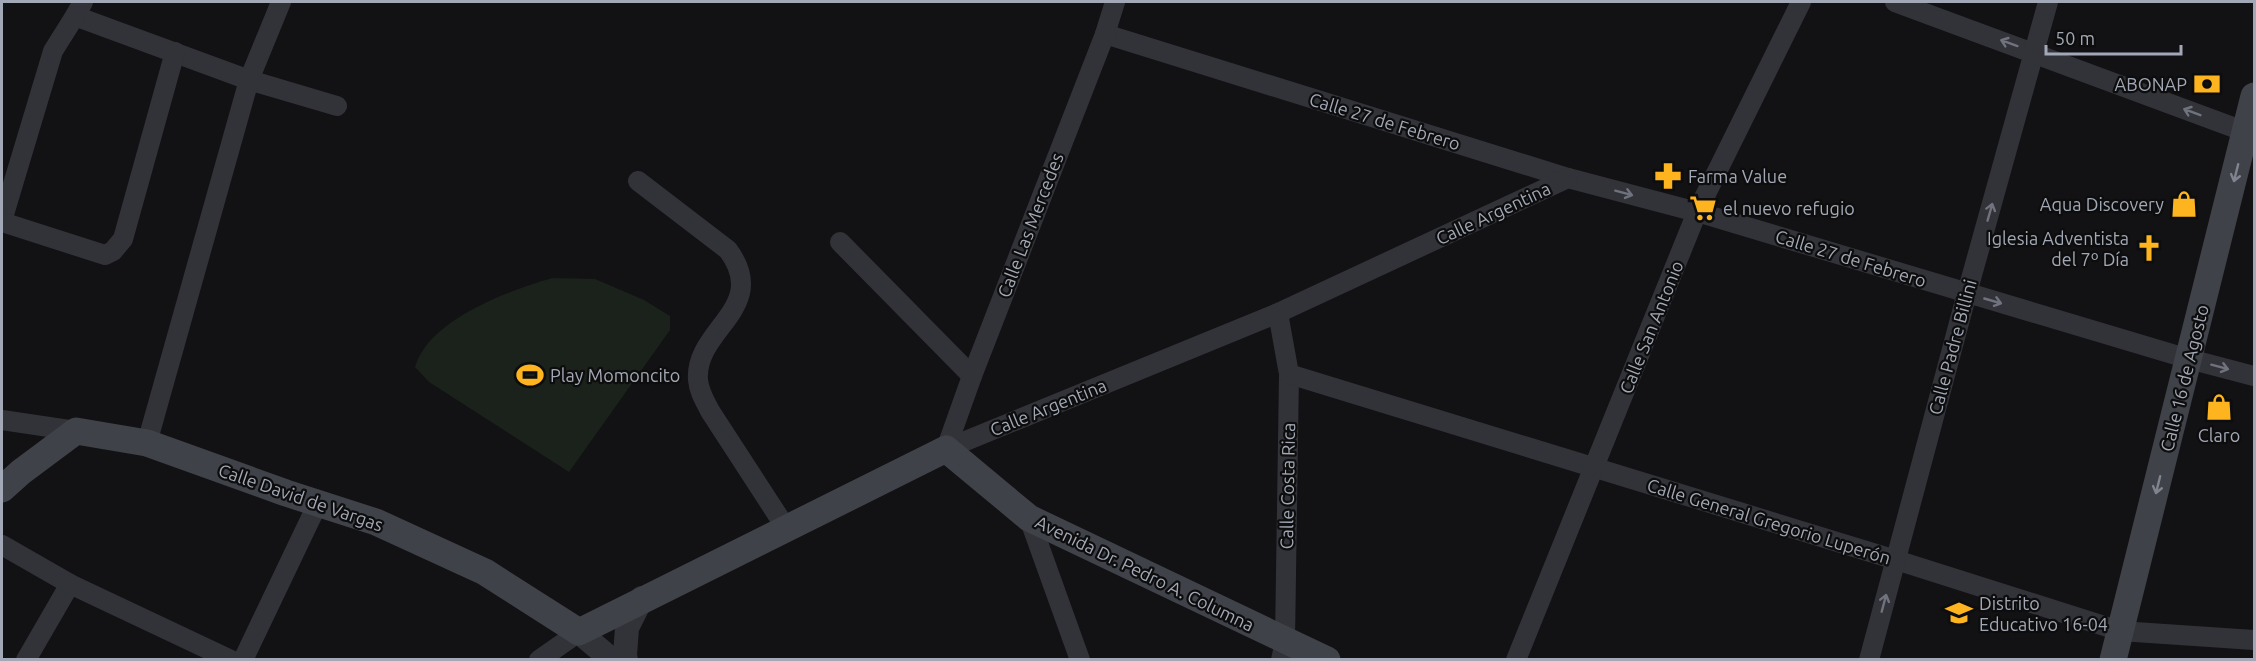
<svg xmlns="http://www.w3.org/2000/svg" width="2256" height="661" viewBox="0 0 2256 661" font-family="Ubuntu,sans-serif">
  <rect width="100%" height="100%" fill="#121214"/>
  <path fill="#1a221b" d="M552,278L595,279L644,300L670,316V330L569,472L429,382L415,367C429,319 509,291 552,278Z"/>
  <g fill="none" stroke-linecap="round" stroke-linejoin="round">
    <g stroke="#323339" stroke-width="20">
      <polyline points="83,2 75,16 249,80 337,106"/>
      <polyline points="1895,2 2246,132"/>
      <polyline points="1105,34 1568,178 1697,212 2189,359 2254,376"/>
      <path d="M638,181L728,250C771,308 694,329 698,380C699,392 705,401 710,411L786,528"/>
      <polyline points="2,221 53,51 75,16"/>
      <polyline points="2,222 105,255 113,251 123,239 175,52"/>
      <polyline points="840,242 972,376"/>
      <polyline points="1278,313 1289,374 1285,641 1281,660"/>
      <polyline points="1289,374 1896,560 2120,631 2254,640"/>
      <polyline points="2,420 76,431"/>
      <polyline points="147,443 249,80 281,2"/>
      <polyline points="946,449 1278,313 1568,178"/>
      <polyline points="946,449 972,376 1105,34 1115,2"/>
      <polyline points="1029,518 1080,660"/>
      <polyline points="2,545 70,584 231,660"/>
      <polyline points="26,660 70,584"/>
      <polyline points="243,660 318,503"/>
      <polyline points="539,660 579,632"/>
      <polyline points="1516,660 1697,212 1801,2"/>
      <polyline points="1869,660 1967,293 2048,2"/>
    </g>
    <g stroke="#323339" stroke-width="24">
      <polyline points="579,632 612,660"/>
      <polyline points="626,660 625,655 627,628 642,598"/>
    </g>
    <g stroke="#404249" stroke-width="27">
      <polyline points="2,489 21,472 76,431 147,443 286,493 376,522 485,572 579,632 946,449 1029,518 1327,660"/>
      <polyline points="2113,660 2254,96"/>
    </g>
  </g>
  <defs><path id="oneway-shaft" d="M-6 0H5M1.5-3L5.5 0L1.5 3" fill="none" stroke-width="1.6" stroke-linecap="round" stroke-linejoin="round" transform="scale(1.5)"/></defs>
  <g stroke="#70737d">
    <use href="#oneway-shaft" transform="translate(2009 43) rotate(-160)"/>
    <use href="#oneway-shaft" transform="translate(2192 112) rotate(-159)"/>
    <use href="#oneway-shaft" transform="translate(1624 193) rotate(15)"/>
    <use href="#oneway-shaft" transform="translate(1990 212) rotate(-74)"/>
    <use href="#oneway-shaft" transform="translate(1993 301) rotate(16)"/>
    <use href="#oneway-shaft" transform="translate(2220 367) rotate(15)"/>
    <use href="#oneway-shaft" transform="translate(1884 603) rotate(-75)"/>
  </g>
  <g stroke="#80848f">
    <use href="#oneway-shaft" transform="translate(2236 173) rotate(104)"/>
    <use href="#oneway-shaft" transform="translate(2158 485) rotate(104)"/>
  </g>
  <defs>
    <symbol id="bank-bare" viewBox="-9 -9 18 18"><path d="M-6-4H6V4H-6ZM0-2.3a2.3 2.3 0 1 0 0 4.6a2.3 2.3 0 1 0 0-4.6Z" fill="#feb41f" stroke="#0d0d0e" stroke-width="2.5" paint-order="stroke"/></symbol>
    <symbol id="pharmacy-bare" viewBox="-9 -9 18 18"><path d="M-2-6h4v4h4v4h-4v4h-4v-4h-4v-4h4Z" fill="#feb41f" stroke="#0d0d0e" stroke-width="2.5" paint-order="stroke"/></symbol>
    <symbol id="shop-bare" viewBox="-9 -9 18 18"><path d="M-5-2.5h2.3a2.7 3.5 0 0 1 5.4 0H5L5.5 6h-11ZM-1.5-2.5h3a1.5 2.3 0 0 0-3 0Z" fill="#feb41f" stroke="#0d0d0e" stroke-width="2.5" paint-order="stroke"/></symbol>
    <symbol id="supermarket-bare" viewBox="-9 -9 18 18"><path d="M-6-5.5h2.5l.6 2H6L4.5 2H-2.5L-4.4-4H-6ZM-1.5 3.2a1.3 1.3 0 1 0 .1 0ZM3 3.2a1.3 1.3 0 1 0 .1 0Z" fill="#feb41f" stroke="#0d0d0e" stroke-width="2.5" paint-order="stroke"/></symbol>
    <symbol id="church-bare" viewBox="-9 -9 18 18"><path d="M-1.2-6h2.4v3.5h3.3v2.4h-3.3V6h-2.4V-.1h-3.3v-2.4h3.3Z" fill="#feb41f" stroke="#0d0d0e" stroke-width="2.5" paint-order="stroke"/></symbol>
    <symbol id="stadium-bare" viewBox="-9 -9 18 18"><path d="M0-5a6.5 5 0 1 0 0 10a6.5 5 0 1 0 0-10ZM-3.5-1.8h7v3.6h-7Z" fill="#feb41f" stroke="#0d0d0e" stroke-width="2.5" paint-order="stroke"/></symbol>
    <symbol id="school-bare" viewBox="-9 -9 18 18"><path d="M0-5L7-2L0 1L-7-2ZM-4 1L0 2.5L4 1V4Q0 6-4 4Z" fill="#feb41f" stroke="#0d0d0e" stroke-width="2.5" paint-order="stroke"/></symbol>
  </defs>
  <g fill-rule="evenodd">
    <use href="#bank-bare" x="2188" y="65" width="38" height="38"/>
    <use href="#pharmacy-bare" x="1649" y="157" width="38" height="38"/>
    <use href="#shop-bare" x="2165" y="185" width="38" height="38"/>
    <use href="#supermarket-bare" x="1684" y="189" width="38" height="38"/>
    <use href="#church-bare" x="2130" y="229" width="38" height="38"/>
    <use href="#stadium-bare" x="511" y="356" width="38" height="38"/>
    <use href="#shop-bare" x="2200" y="388" width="38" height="38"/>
    <use href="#school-bare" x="1940" y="594" width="38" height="38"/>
  </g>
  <g text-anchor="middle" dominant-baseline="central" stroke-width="4.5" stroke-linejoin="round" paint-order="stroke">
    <g font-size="18" fill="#a2a8b5" stroke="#0d0d0e" text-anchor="start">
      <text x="2187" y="84" text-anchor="end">ABONAP</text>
      <text x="1688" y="176">Farma Value</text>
      <text x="2164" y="204" text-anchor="end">Aqua Discovery</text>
      <text x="1723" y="208">el nuevo refugio</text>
      <text x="2129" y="238" text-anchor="end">Iglesia Adventista<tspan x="2129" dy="21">del 7º Día</tspan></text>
      <text x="550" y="375">Play Momoncito</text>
      <text x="2219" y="435" text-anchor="middle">Claro</text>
      <text x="1979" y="603">Distrito<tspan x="1979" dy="21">Educativo 16-04</tspan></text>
    </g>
    <g font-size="18" fill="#a2a8b5" stroke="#0d0d0e">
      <text transform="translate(1385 121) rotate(17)">Calle 27 de Febrero</text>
      <text transform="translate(1493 213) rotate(-25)">Calle Argentina</text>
      <text transform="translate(1030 225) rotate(-69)">Calle Las Mercedes</text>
      <text transform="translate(1851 258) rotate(17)">Calle 27 de Febrero</text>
      <text transform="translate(1651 327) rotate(-68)">Calle San Antonio</text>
      <text transform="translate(1952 347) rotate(-75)">Calle Padre Billini</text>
      <text transform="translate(2184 378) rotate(-76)">Calle 16 de Agosto</text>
      <text transform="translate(1048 407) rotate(-22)">Calle Argentina</text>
      <text transform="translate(1287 486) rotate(-89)">Calle Costa Rica</text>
      <text transform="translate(301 497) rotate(19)">Calle David de Vargas</text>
      <text transform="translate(1769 521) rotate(17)">Calle General Gregorio Luperón</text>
      <text transform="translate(1145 573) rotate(26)">Avenida Dr. Pedro A. Columna</text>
    </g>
  </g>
  <rect width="2256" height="661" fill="none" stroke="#a2a8b5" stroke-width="6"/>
  <path d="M2046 45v9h135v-9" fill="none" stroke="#a2a8b5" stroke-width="3"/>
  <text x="2055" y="45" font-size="18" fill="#a2a8b5" stroke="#0d0d0e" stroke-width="4.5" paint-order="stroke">50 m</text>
</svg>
